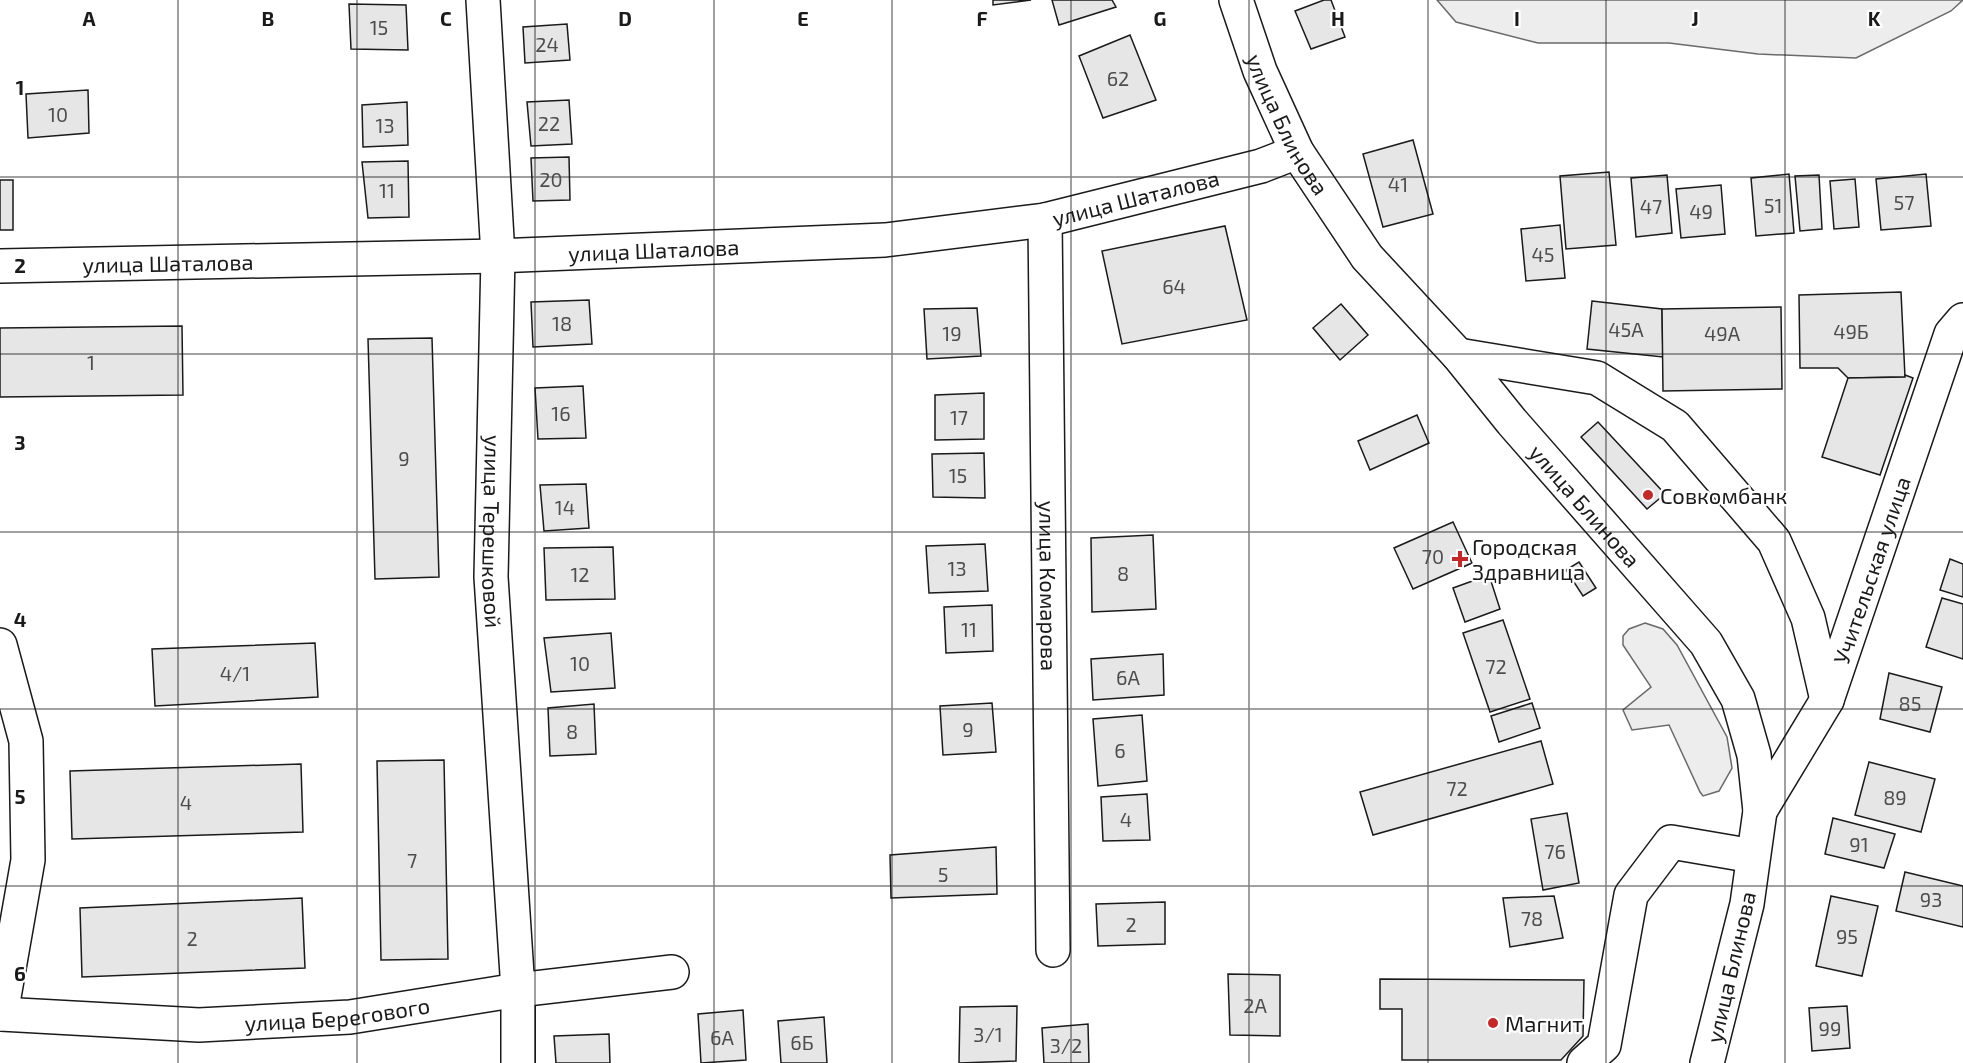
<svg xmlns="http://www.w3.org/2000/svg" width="1963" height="1063" viewBox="0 0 1963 1063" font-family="'Exo 2',sans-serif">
  <rect width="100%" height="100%" fill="#fff"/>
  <g fill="#ededed" stroke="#6a6a6a" stroke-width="1.5">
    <polygon points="1437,0 1963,0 1951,11 1856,58 1758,54 1669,43 1538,43 1456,22"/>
    <polygon points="1645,623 1663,629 1677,645 1727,737 1732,768 1719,791 1703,796 1700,792 1669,725 1632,730 1623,710 1651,687 1623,645 1623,636 1629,629"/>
  </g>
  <g fill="#e6e6e6" stroke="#1a1a1a" stroke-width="1.5">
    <polygon points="993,0 1031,0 993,5"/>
    <polygon points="1052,0 1112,0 1116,7 1059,25"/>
    <polygon points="1324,0 1331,0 1345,37 1311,49 1295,11"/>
    <polygon points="349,4 406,5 408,50 351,49"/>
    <polygon points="567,24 570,60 525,63 523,27"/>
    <polygon points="1130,35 1156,100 1103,118 1079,56"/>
    <polygon points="88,90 89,133 28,138 26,94"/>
    <polygon points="569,100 572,144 531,146 527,102"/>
    <polygon points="407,102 408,145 363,147 362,105"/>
    <polygon points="1413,140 1433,214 1383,227 1363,154"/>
    <polygon points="569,157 570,200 533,201 531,158"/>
    <polygon points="408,161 409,217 368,218 362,162"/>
    <polygon points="1609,172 1616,245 1566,249 1560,176"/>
    <polygon points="1789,174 1794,233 1756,236 1751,178"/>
    <polygon points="1926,174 1931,226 1881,230 1876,179"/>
    <polygon points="1667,175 1672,233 1636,237 1631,178"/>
    <polygon points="1819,175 1822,229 1800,231 1795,176"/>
    <polygon points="1855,179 1859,227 1834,229 1830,181"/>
    <rect x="0" y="180" width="13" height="50"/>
    <polygon points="1721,185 1725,234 1681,238 1676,189"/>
    <polygon points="1560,225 1565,278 1526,281 1521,229"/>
    <polygon points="1225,226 1247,320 1122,344 1102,251"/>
    <polygon points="1901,292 1905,377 1848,378 1838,368 1800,368 1799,295"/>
    <polygon points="589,300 592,344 533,347 531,302"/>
    <polygon points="1592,301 1662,309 1663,357 1587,349"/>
    <polygon points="1341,304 1368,335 1340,360 1313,328"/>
    <polygon points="1781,307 1782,389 1663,391 1662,309"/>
    <polygon points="977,308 981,356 927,359 924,309"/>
    <polygon points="182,326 183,395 0,397 0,328"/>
    <polygon points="432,338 439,577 375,579 368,339"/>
    <polygon points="1905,375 1913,378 1880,475 1822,457 1848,378 1905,377"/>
    <polygon points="583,386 586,438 538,439 535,388"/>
    <polygon points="984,393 984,439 935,440 935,395"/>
    <polygon points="1417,415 1429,443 1370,470 1358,441"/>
    <polygon points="1598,422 1665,494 1647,509 1581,437"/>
    <polygon points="984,453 985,498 933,497 932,454"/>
    <polygon points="586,484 589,528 544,531 540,485"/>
    <polygon points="1453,522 1472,563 1413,589 1394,548"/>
    <polygon points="1153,535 1156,609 1092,612 1091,538"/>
    <polygon points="985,544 988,591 929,593 926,546"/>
    <polygon points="613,547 615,599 546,600 544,548"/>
    <polygon points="1950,559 1963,564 1963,597 1940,590"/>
    <polygon points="1579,562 1596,588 1583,596 1566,570"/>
    <polygon points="1489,575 1500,609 1465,622 1453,588"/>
    <polygon points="1942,598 1963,604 1963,659 1926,647"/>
    <polygon points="992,605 993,651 946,653 944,607"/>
    <polygon points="1503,620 1530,699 1490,712 1463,633"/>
    <polygon points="611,633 615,688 551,692 544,638"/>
    <polygon points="315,643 318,697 155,706 152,649"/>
    <polygon points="1163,654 1164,695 1093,700 1091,659"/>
    <polygon points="1889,673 1942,687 1930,732 1880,719"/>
    <polygon points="992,703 996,752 943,755 940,706"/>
    <polygon points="1532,703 1540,728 1499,742 1491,716"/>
    <polygon points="594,704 596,754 550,756 548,708"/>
    <polygon points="1142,715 1147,781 1098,786 1093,719"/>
    <polygon points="1541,741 1553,784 1373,835 1360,792"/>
    <polygon points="444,760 448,959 381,960 377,761"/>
    <polygon points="1869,762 1935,779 1921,832 1855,815"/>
    <polygon points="301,764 303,832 72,839 70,771"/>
    <polygon points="1147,794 1150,840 1103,841 1101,797"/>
    <polygon points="1567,813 1579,883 1543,890 1531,819"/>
    <polygon points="1833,818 1895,834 1884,868 1825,854"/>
    <polygon points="996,847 997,894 891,898 890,855"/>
    <polygon points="1905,872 1963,886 1963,927 1896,911"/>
    <polygon points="1554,896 1563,938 1510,947 1503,898"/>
    <polygon points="1831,896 1878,906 1862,976 1816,966"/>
    <polygon points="302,898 305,968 82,977 80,908"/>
    <polygon points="1165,902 1165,944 1098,946 1096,904"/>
    <polygon points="1228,974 1280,975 1280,1036 1230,1035"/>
    <polygon points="1380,979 1584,980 1583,1036 1561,1060 1402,1060 1402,1009 1380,1009"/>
    <polygon points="1017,1006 1016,1061 959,1063 960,1007"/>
    <polygon points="1847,1006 1850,1048 1812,1051 1809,1008"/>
    <polygon points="743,1010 746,1060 701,1063 698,1014"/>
    <polygon points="824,1017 827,1063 781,1063 778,1021"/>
    <polygon points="1088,1024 1089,1063 1044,1063 1042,1028"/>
    <polygon points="609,1034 610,1063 556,1063 554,1036"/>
  </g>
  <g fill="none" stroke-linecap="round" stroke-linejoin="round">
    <defs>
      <g id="minor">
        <path id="s1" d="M483,0L498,256L491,577L518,990V1063"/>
        <path id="s2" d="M1045,220L1053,950"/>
        <path id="s3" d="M0,266L498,256L885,240L1045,220L1261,166L1297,152"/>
        <polyline points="1458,355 1597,378 1675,426 1774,541 1808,618 1827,700"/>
        <polyline points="0,645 26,741 28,860 1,1014"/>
        <path id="s4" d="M1760,811L1827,700L1951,334L1963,320"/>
        <path id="s5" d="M0,1014L199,1025L350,1017L518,990L672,972"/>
        <polyline points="1584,1063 1604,1045 1631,895 1671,842 1753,856"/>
      </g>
      <g id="major">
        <path id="s6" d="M1236,0L1260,71L1297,152L1367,257L1458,355L1512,422L1706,643L1738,699L1754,755L1760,811L1747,904L1707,1063"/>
      </g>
    </defs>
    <use href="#minor" stroke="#1a1a1a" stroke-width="36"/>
    <use href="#major" stroke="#1a1a1a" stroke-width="36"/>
    <use href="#minor" stroke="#fff" stroke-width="33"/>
    <use href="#major" stroke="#fff" stroke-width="33"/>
  </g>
  <path fill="none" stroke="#1a1a1a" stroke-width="1.5" stroke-opacity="0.55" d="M178,0V1063M357,0V1063M535,0V1063M714,0V1063M892,0V1063M1071,0V1063M1249,0V1063M1428,0V1063M1606,0V1063M1785,0V1063M0,177H1963M0,354H1963M0,532H1963M0,709H1963M0,886H1963"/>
  <g fill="#c62828" stroke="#fff" stroke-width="2">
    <circle cx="1648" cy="495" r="6"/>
    <path d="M1457 550h6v6h6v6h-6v6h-6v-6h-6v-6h6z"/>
    <circle cx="1493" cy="1023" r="6"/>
  </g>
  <g text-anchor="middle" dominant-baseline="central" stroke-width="4.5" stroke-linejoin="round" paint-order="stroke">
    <g font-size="20" fill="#4d4d4d">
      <text x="379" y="27">15</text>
      <text x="547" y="44">24</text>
      <text x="1118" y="78">62</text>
      <text x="58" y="114">10</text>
      <text x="549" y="123">22</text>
      <text x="385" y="125">13</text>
      <text x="551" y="179">20</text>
      <text x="1398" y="184">41</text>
      <text x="387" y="190">11</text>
      <text x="1904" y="202">57</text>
      <text x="1773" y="205">51</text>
      <text x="1651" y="206">47</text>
      <text x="1701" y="211">49</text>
      <text x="1543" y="254">45</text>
      <text x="1174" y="286">64</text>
      <text x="562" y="323">18</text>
      <text x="1626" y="329">45А</text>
      <text x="1851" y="331">49Б</text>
      <text x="952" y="333">19</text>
      <text x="1722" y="333">49А</text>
      <text x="91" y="362">1</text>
      <text x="561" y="413">16</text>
      <text x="959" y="417">17</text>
      <text x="404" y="458">9</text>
      <text x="958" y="475">15</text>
      <text x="565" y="507">14</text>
      <text x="1433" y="556">70</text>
      <text x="957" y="568">13</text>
      <text x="1123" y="573">8</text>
      <text x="580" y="574">12</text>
      <text x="969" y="629">11</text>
      <text x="580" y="663">10</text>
      <text x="1496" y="666">72</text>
      <text x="235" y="673">4/1</text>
      <text x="1128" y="677">6А</text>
      <text x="1910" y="703">85</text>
      <text x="968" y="729">9</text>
      <text x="572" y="731">8</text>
      <text x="1120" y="750">6</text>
      <text x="1457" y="788">72</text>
      <text x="1895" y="797">89</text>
      <text x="186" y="802">4</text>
      <text x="1126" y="819">4</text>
      <text x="1859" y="844">91</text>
      <text x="1555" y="851">76</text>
      <text x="412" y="860">7</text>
      <text x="943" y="874">5</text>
      <text x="1931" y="899">93</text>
      <text x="1532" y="918">78</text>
      <text x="1131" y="924">2</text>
      <text x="1847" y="936">95</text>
      <text x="192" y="938">2</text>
      <text x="1255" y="1005">2А</text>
      <text x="1830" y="1028">99</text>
      <text x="988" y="1034">3/1</text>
      <text x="722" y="1037">6А</text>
      <text x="802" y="1042">6Б</text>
      <text x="1066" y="1045">3/2</text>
    </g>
    <g font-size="22" fill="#1a1a1a" stroke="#fff">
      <text stroke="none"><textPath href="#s6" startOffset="135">улица Блинова</textPath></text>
      <text stroke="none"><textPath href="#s3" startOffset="1140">улица Шаталова</textPath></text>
      <text stroke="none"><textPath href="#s3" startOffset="654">улица Шаталова</textPath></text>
      <text stroke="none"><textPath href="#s3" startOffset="168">улица Шаталова</textPath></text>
      <text stroke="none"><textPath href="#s6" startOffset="621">улица Блинова</textPath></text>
      <text stroke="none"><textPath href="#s1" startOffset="532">улица Терешковой</textPath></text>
      <text stroke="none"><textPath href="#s4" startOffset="267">Учительская улица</textPath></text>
      <text stroke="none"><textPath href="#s2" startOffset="366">улица Комарова</textPath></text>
      <text transform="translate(1730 967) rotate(-77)">улица Блинова</text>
      <text stroke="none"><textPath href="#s5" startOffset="338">улица Берегового</textPath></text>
    </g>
    <g font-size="22" fill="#1a1a1a" stroke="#fff" text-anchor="start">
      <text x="1660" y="495">Совкомбанк</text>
      <text x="1472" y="546">Городская<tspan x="1472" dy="25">Здравница</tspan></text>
      <text x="1505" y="1023">Магнит</text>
    </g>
  </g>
  <g font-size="20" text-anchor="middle" font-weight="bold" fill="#1a1a1a" stroke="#fff" stroke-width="4.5" stroke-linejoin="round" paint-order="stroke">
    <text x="89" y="26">A</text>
    <text x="268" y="26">B</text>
    <text x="446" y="26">C</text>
    <text x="625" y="26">D</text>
    <text x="803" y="26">E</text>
    <text x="982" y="26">F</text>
    <text x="1160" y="26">G</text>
    <text x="1338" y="26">H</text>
    <text x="1517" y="26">I</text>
    <text x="1695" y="26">J</text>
    <text x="1874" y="26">K</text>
    <text x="20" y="95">1</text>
    <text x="20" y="273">2</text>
    <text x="20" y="450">3</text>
    <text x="20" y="627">4</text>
    <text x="20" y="804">5</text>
    <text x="20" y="981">6</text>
  </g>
</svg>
